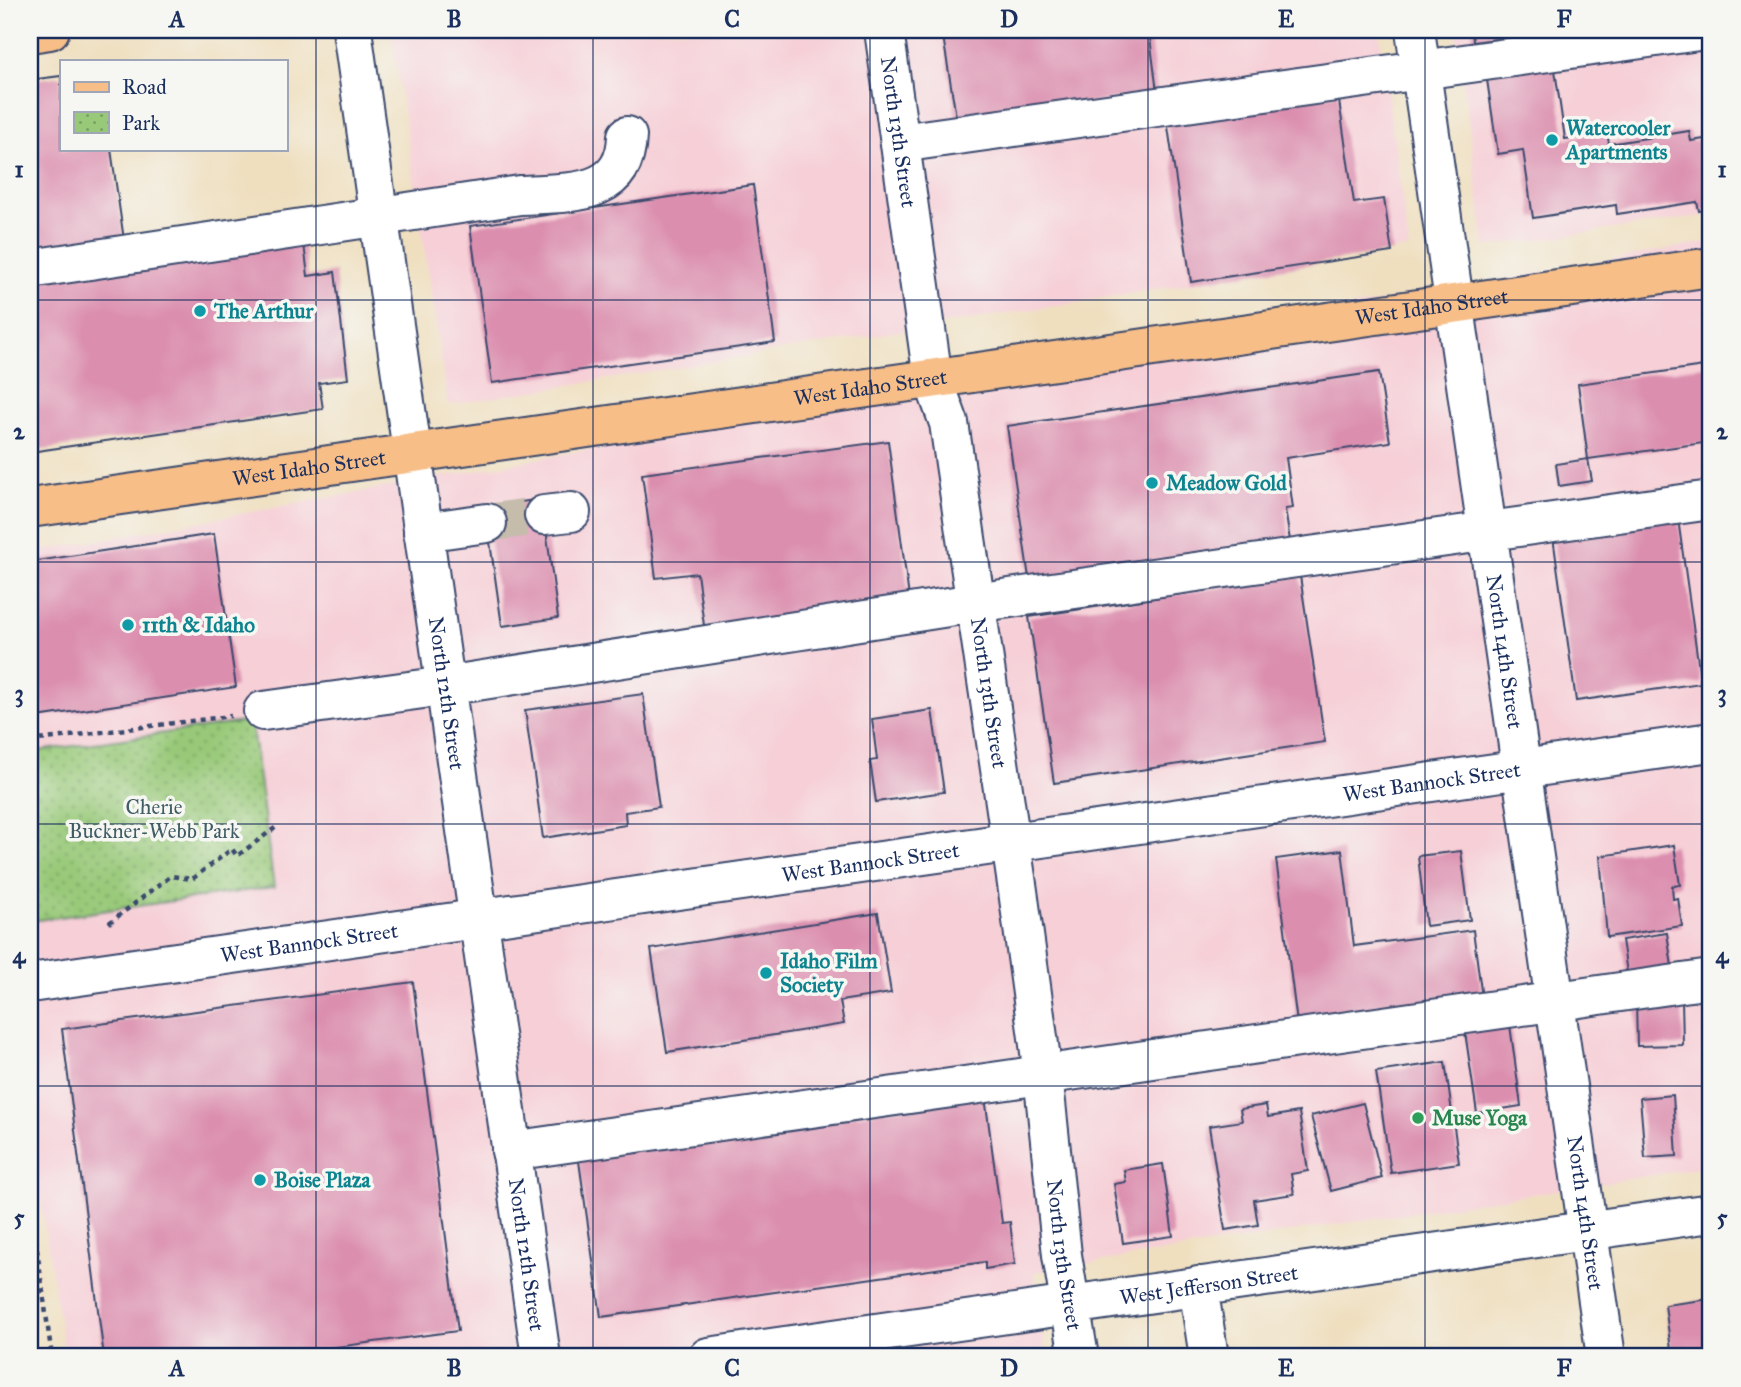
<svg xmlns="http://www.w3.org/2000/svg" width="1741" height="1387" viewBox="0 0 1741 1387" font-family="'IM FELL Great Primer',serif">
  <defs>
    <pattern id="park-dots" width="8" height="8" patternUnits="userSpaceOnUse" patternTransform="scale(1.75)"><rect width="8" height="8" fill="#98c978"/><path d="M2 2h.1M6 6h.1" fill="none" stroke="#7ba466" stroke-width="1.8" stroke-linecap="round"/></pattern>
  </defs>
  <rect width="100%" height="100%" fill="#f6f6f2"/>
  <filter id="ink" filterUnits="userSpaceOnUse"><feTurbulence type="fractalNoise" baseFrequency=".0143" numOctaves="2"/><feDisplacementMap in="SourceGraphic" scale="14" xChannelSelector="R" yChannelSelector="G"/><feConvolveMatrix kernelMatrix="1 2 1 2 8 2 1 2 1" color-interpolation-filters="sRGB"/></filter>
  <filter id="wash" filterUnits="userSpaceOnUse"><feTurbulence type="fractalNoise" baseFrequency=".00686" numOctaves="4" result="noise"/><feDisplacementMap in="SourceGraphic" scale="28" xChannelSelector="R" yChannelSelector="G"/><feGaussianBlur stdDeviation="1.57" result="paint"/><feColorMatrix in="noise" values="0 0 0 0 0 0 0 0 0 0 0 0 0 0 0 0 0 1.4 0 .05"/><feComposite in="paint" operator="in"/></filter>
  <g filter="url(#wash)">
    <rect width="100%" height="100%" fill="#efdfbf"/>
    <g fill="#f6cfd7">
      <polygon points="391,30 1379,30 1409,248 448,405"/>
      <polygon points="1456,30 1711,30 1711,215 1485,247"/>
      <polygon points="1711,241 1711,1166 1034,1272 1046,1357 65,1357 30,1133 30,553"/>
    </g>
    <polygon fill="url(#park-dots)" stroke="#5a7c6b" stroke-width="2" points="251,721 274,887 30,921 30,752"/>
    <g id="blocks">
      <g fill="#db8eae">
        <polygon points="942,30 1149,30 1157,92 957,123"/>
        <polygon points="1472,30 1557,30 1557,31 1473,42"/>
        <polygon points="1554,63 1565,139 1607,132 1609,144 1689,131 1691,141 1711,138 1711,209 1699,211 1697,202 1617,214 1616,205 1533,218 1523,150 1498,154 1486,73"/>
        <polygon points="61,76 61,149 111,149 124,240 30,254 30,80"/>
        <polygon points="1338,94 1354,203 1384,199 1392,252 1191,282 1167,120"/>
        <polygon points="753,185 775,342 492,383 470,226"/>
        <polygon points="304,244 308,276 335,272 348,379 319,383 323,409 30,452 30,278"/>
        <polygon points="1711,365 1711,442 1588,459 1592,481 1559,486 1556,464 1588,459 1578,384"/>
        <polygon points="1379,372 1390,442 1286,458 1293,508 1285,509 1291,547 1030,585 1007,426"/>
        <polygon points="888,441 910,605 705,633 697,573 656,578 642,474"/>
        <polygon points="542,499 558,618 502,626 485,507"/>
        <polygon points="1678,519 1701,683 1576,701 1553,537"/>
        <polygon points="214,534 236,687 30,718 30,562"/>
        <polygon points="1300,576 1325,742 1054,783 1029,617"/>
        <polygon points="643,694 659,807 625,812 626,825 543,838 525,710"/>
        <polygon points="932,710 944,792 876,802 870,761 877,760 872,719"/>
        <polygon points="1674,845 1680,885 1672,886 1673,899 1678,898 1682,926 1607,937 1600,856"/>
        <polygon points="1342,850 1354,946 1473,930 1482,998 1297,1023 1276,859"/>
        <polygon points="1461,851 1470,920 1426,926 1418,856"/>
        <polygon points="878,913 891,993 840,1001 844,1024 667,1052 651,949"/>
        <polygon points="1667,933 1673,973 1628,979 1622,940"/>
        <polygon points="413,982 458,1331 261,1357 104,1357 62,1029"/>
        <polygon points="1682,999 1683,1045 1637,1046 1636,1000"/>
        <polygon points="1510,1025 1521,1106 1477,1113 1465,1032"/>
        <polygon points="1445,1062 1459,1163 1391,1173 1376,1072"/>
        <polygon points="1673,1095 1677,1156 1645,1158 1640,1098"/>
        <polygon points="985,1097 1002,1223 1010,1222 1015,1264 985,1269 985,1262 601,1317 578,1154"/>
        <polygon points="1363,1103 1382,1178 1331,1191 1311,1116"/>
        <polygon points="1266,1105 1268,1117 1299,1112 1308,1171 1291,1174 1294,1194 1254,1200 1258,1225 1225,1230 1209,1126 1242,1121 1240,1109"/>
        <polygon points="1163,1164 1173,1236 1123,1243 1114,1184 1126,1182 1124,1170"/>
        <polygon points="1711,1299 1711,1357 1672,1357 1665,1305"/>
      </g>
    </g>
  </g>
  <g filter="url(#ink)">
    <use href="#blocks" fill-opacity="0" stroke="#3b496d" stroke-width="2"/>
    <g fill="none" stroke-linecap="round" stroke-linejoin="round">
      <polyline stroke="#c5bcac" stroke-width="38" stroke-dasharray="38 19" stroke-linecap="butt" points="487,523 544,515"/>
      <defs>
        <g id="minor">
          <path id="s1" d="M352,30L541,1357"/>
          <path id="s2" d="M884,30L933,379L949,423L1018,891L1043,1074L1062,1255L1079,1357"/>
          <path id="s3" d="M1415,30L1606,1357"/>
          <polyline points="900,143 1706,30"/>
          <path d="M30,269L520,195C567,192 625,199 627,136"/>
          <polyline points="544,515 571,512"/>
          <polyline points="423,532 487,523"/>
          <polyline points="263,711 445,686 974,603 1711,500"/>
          <path id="s4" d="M30,983L1711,742"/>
          <polyline points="511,1151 1711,979"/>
          <polyline points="1198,1286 1209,1357"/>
          <path id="s5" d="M708,1357L1711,1213"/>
        </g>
        <g id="major">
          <polyline points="30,33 50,30"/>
          <path id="s6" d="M30,508L1711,267"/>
        </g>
      </defs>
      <use href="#minor" stroke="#3b496d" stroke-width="42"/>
      <use href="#major" stroke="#3b496d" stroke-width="42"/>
      <g stroke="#3b496d" stroke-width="4.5" stroke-dasharray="5 5" stroke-linecap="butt">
        <polyline points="30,741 231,716"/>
        <polyline points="109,923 171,876 192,879 232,849 237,856 279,825"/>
        <polyline points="30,1199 52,1357"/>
      </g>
      <use href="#minor" stroke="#fff" stroke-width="38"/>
      <use href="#major" stroke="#f7be88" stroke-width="38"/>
    </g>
  </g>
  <path fill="none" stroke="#1b2f5e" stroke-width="2" stroke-opacity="0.55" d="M316,30V1357M593,30V1357M870,30V1357M1148,30V1357M1425,30V1357M30,300H1711M30,562H1711M30,824H1711M30,1086H1711"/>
  <g fill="#0f9aa8" stroke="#f6f6f2" stroke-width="2.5">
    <circle cx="1552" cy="140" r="7"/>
    <circle cx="200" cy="311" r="7"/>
    <circle cx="1152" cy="483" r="7"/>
    <circle cx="128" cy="625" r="7"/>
    <circle cx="766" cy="973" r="7"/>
    <circle cx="260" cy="1180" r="7"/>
  </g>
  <circle fill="#2e9e5b" stroke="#f6f6f2" stroke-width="2.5" cx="1418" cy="1118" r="7"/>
  <g text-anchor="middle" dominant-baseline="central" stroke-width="7" stroke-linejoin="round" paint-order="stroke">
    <g font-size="21" font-weight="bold" fill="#0d838f" stroke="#f6f6f2" text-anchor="start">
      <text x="1566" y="128">Watercooler<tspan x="1566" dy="24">Apartments</tspan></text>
      <text x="214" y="311">The Arthur</text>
      <text x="1166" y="483">Meadow Gold</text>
      <text x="142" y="625">11th &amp; Idaho</text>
      <text x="780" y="961">Idaho Film<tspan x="780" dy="24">Society</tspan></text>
      <text x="274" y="1180">Boise Plaza</text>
    </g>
    <g font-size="21" fill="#1b2f5e" stroke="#f6f6f2">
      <text stroke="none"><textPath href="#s2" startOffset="103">North 13th Street</textPath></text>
      <text stroke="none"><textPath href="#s6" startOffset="1416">West Idaho Street</textPath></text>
      <text stroke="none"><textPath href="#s6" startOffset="849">West Idaho Street</textPath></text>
      <text stroke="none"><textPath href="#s6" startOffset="282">West Idaho Street</textPath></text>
      <text stroke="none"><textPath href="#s3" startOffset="628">North 14th Street</textPath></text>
      <text stroke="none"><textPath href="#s2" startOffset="672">North 13th Street</textPath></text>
      <text stroke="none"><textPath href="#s1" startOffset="670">North 12th Street</textPath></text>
      <text stroke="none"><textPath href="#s4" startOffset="1416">West Bannock Street</textPath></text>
      <text stroke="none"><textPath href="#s4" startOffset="849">West Bannock Street</textPath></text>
      <text stroke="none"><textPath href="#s4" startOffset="282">West Bannock Street</textPath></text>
      <text stroke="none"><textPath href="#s3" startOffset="1195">North 14th Street</textPath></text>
      <text stroke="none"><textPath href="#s2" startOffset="1239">North 13th Street</textPath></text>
      <text stroke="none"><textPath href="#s1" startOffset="1237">North 12th Street</textPath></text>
      <text stroke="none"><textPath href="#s5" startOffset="506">West Jefferson Street</textPath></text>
    </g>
    <g font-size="21" fill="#405d66" stroke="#f6f6f2">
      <text x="154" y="807">Cherie<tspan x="154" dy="24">Buckner-Webb Park</tspan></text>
    </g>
    <g font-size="21" font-weight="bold" fill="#27864d" stroke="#f6f6f2" text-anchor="start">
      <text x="1432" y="1118">Muse Yoga</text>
    </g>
  </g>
  <rect width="1741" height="1387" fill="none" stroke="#f6f6f2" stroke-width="77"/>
  <rect x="60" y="60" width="228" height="91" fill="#f6f6f2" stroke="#9ea6b7" stroke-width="2"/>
  <rect x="74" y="82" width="35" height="10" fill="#f7be88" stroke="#9ea6b7" stroke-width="2"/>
  <text x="122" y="94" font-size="21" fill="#1b2f5e">Road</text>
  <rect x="74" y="112" width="35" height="21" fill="url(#park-dots)" stroke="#9ea6b7" stroke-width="2"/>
  <text x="122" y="130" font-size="21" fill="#1b2f5e">Park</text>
  <rect x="38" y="38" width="1664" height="1310" fill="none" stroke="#1b2f5e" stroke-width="2.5"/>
  <g font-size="23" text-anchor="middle" font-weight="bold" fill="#1b2f5e">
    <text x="177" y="27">A</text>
    <text x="454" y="27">B</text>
    <text x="732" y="27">C</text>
    <text x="1009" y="27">D</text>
    <text x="1286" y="27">E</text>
    <text x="1564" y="27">F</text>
    <text x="19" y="177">1</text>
    <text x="1722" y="177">1</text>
    <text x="19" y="439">2</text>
    <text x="1722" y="439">2</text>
    <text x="19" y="701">3</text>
    <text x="1722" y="701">3</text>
    <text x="19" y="963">4</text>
    <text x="1722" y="963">4</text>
    <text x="19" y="1225">5</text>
    <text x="1722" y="1225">5</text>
    <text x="177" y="1376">A</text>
    <text x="454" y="1376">B</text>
    <text x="732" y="1376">C</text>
    <text x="1009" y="1376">D</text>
    <text x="1286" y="1376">E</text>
    <text x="1564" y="1376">F</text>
  </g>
</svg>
